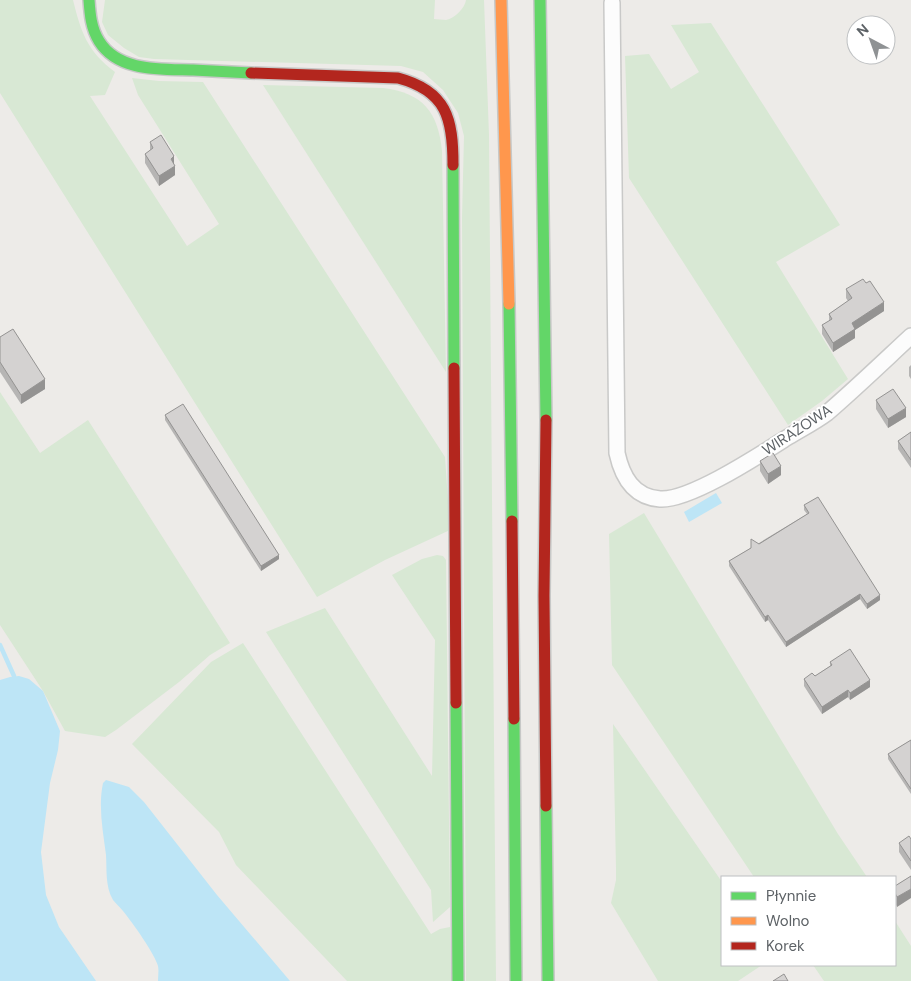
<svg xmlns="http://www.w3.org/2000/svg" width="911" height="981" viewBox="0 0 911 981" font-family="'DM Sans',sans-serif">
  <rect width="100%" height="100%" fill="#edebe8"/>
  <g fill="#d8e8d4">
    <path d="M0,0H73C81,32 87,51 115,72L105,95L90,96L187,246L219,224L138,95L132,78L159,81L203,82L445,457L450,530L385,560L317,597L0,93Z"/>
    <path d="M105,0H435L434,19C437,19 443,20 446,20C455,18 465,8 466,0H484L489,135L496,981H466L462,218L464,136L458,113L443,90L423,72L401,66L154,59L139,57L124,48L108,35L102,22Z"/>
    <polygon points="711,23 840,225 776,262 848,379 822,401 788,425 629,178 625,56 649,54 671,89 699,72 671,25"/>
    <path d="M263,85L383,88C423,93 438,112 442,151L446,372Z"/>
    <polygon points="0,392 40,453 88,420 230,643 210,655 179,682 116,730 105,737 65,731 43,691 0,625"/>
    <polygon points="644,513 838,834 867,877 754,877 612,665 609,534"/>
    <polygon points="437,555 443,556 446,560 450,907 433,922 431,890 266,632 325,608 432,776 435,640 392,575 422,559"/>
    <polygon points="243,643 431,934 440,929 450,927 451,981 347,981 236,865 219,832 132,744 211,662"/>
    <polygon points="613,724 722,882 722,965 762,965 738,981 658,981 611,903 616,880 616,868"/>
    <polygon points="895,921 911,946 911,981 824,981 813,965 895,965"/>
  </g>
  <g fill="#bde5f6">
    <polygon points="716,493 722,503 689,522 684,512"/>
    <polygon points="19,676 29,679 43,691 60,731 58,750 50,783 41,852 46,895 59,927 96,981 0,981 0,680 10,677"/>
    <path d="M106,780L129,787L144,802L217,895L290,981H158C158,976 159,971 158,966C155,954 132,922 123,911C120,907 116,904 113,900C105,886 107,870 106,855C103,831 98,807 103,783Z"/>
  </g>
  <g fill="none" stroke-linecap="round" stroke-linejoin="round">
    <polyline stroke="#bde5f6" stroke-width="4.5" points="0,645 14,676"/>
    <defs>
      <path id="street" d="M612,3L617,453C622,476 633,497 660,499C690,501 761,454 788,437C801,429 815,422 827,413C856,388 883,362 911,336"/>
      <g id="fast">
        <path d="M89,0C90,14 91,28 99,41C118,72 161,69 193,70C212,71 231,72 251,73"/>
        <polyline points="540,0 546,420"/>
        <polyline points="453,165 454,368"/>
        <polyline points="509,304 512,521"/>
        <polyline points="456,703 458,981"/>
        <polyline points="514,719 516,981"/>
        <polyline points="546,806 548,981"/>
      </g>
      <polyline id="slow" points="501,0 509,304"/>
      <g id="jam">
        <path d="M251,73L398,78C447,91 453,119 453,165"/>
        <polyline points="454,368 456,703"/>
        <polyline points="546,420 544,596 546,806"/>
        <polyline points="512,521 514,719"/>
      </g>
    </defs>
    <use href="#street" stroke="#c9c9c8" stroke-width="18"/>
    <use href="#fast" stroke="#c7c8c7" stroke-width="14"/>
    <use href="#slow" stroke="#c7c8c7" stroke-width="14"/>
    <use href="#jam" stroke="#c7c8c7" stroke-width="14"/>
    <use href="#street" stroke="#fcfcfc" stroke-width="15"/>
    <use href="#fast" stroke="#63d668" stroke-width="11"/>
    <use href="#slow" stroke="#ff974d" stroke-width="11"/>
    <use href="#jam" stroke="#b3261e" stroke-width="11"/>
  </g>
  <g fill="#b6b5b4">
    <polygon points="150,142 174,165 175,175 159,186 145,163 145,154 150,151"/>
    <polygon points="846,289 884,311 855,330 855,338 833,352 822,334 822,325 829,321 829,314 848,301 846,298"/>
    <polygon points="0,337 45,389 21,404 0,372"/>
    <polygon points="911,365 911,379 909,376 909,367"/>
    <polygon points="876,400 906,417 888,428 876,409"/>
    <polygon points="165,415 279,559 261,571 165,420"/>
    <polygon points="911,432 911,468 898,449 898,441"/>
    <polygon points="760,461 781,475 768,484 760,471"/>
    <polygon points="804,505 880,600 867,609 860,599 786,647 768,620 765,622 729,566 729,561 807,514 804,510"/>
    <polygon points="830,662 870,687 850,700 848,697 822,714 804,686 804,679 815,676 830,666"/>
    <polygon points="911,740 911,794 888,759 888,754"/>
    <polygon points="911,839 911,870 899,852 899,843"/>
    <polygon points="911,876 897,907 895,903 895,886"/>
  </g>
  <g fill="#949392">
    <polygon points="174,156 174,166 171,159"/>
    <polygon points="175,166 175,175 159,186 159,176"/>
    <polygon points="884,302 884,311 855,330 855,338 833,352 833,343 852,323"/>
    <polygon points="45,379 45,389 21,404 21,395"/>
    <polygon points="906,408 906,417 888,428 888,419"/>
    <polygon points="781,466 781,475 768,484 768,474"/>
    <polygon points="279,555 279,559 261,571 261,566"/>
    <polygon points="860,594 860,599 786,647 786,642"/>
    <polygon points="880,595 880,600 867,609 867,604"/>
    <polygon points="768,615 768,620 765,622 765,617"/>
    <polygon points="870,680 870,687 850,700 850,693"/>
    <polygon points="848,690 848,697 822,714 822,707"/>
    <polygon points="911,889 911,898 897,907 897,897"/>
  </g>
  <g fill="#d4d2d1" stroke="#949392">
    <polygon points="161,135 174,156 171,159 175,166 159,176 145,154 153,148 150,142"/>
    <polygon points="863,279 866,283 870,281 884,302 852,323 855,329 833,343 822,325 832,319 829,314 852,298 846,289"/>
    <polygon points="13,329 45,379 21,395 0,362 0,337"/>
    <polygon points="893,389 906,408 888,419 876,400"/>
    <polygon points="183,404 279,555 261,566 165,415"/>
    <polygon points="911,432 911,460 898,441"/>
    <polygon points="773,453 781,466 768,474 760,461"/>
    <polygon points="818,497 880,595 867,604 860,594 786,642 768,615 765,617 729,561 751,548 751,539 759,544 809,513 804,505"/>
    <polygon points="850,649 870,680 850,693 848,690 822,707 804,679 812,673 815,676 832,665 830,662"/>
    <polygon points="911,740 911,789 888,754"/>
    <polygon points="909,836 911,839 911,861 899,843"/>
    <polygon points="911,876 911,889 897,897 895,893 895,886"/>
    <polygon points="784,974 788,981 773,981"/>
  </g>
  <g text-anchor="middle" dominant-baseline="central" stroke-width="4" stroke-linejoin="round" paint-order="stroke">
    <g font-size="15" fill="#5d6266" stroke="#fff">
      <text transform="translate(797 430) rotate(-33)">WIRAŻOWA</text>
    </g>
  </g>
  <rect x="721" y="876" width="175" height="90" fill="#ffffff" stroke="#bec0c2"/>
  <rect x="731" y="892" width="25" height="8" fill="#63d668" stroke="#bec0c2"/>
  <text x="766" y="901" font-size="15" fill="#5d6266">Płynnie</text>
  <rect x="731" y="917" width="25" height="8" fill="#ff974d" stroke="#bec0c2"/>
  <text x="766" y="926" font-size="15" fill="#5d6266">Wolno</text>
  <rect x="731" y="942" width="25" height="8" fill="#b3261e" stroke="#bec0c2"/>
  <text x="766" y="951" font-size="15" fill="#5d6266">Korek</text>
  <g transform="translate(871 40) rotate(319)"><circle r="24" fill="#ffffff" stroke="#bec0c2"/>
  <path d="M0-4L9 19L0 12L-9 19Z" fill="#8f9294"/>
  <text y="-8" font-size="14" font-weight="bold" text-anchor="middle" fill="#5d6266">N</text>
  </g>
</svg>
